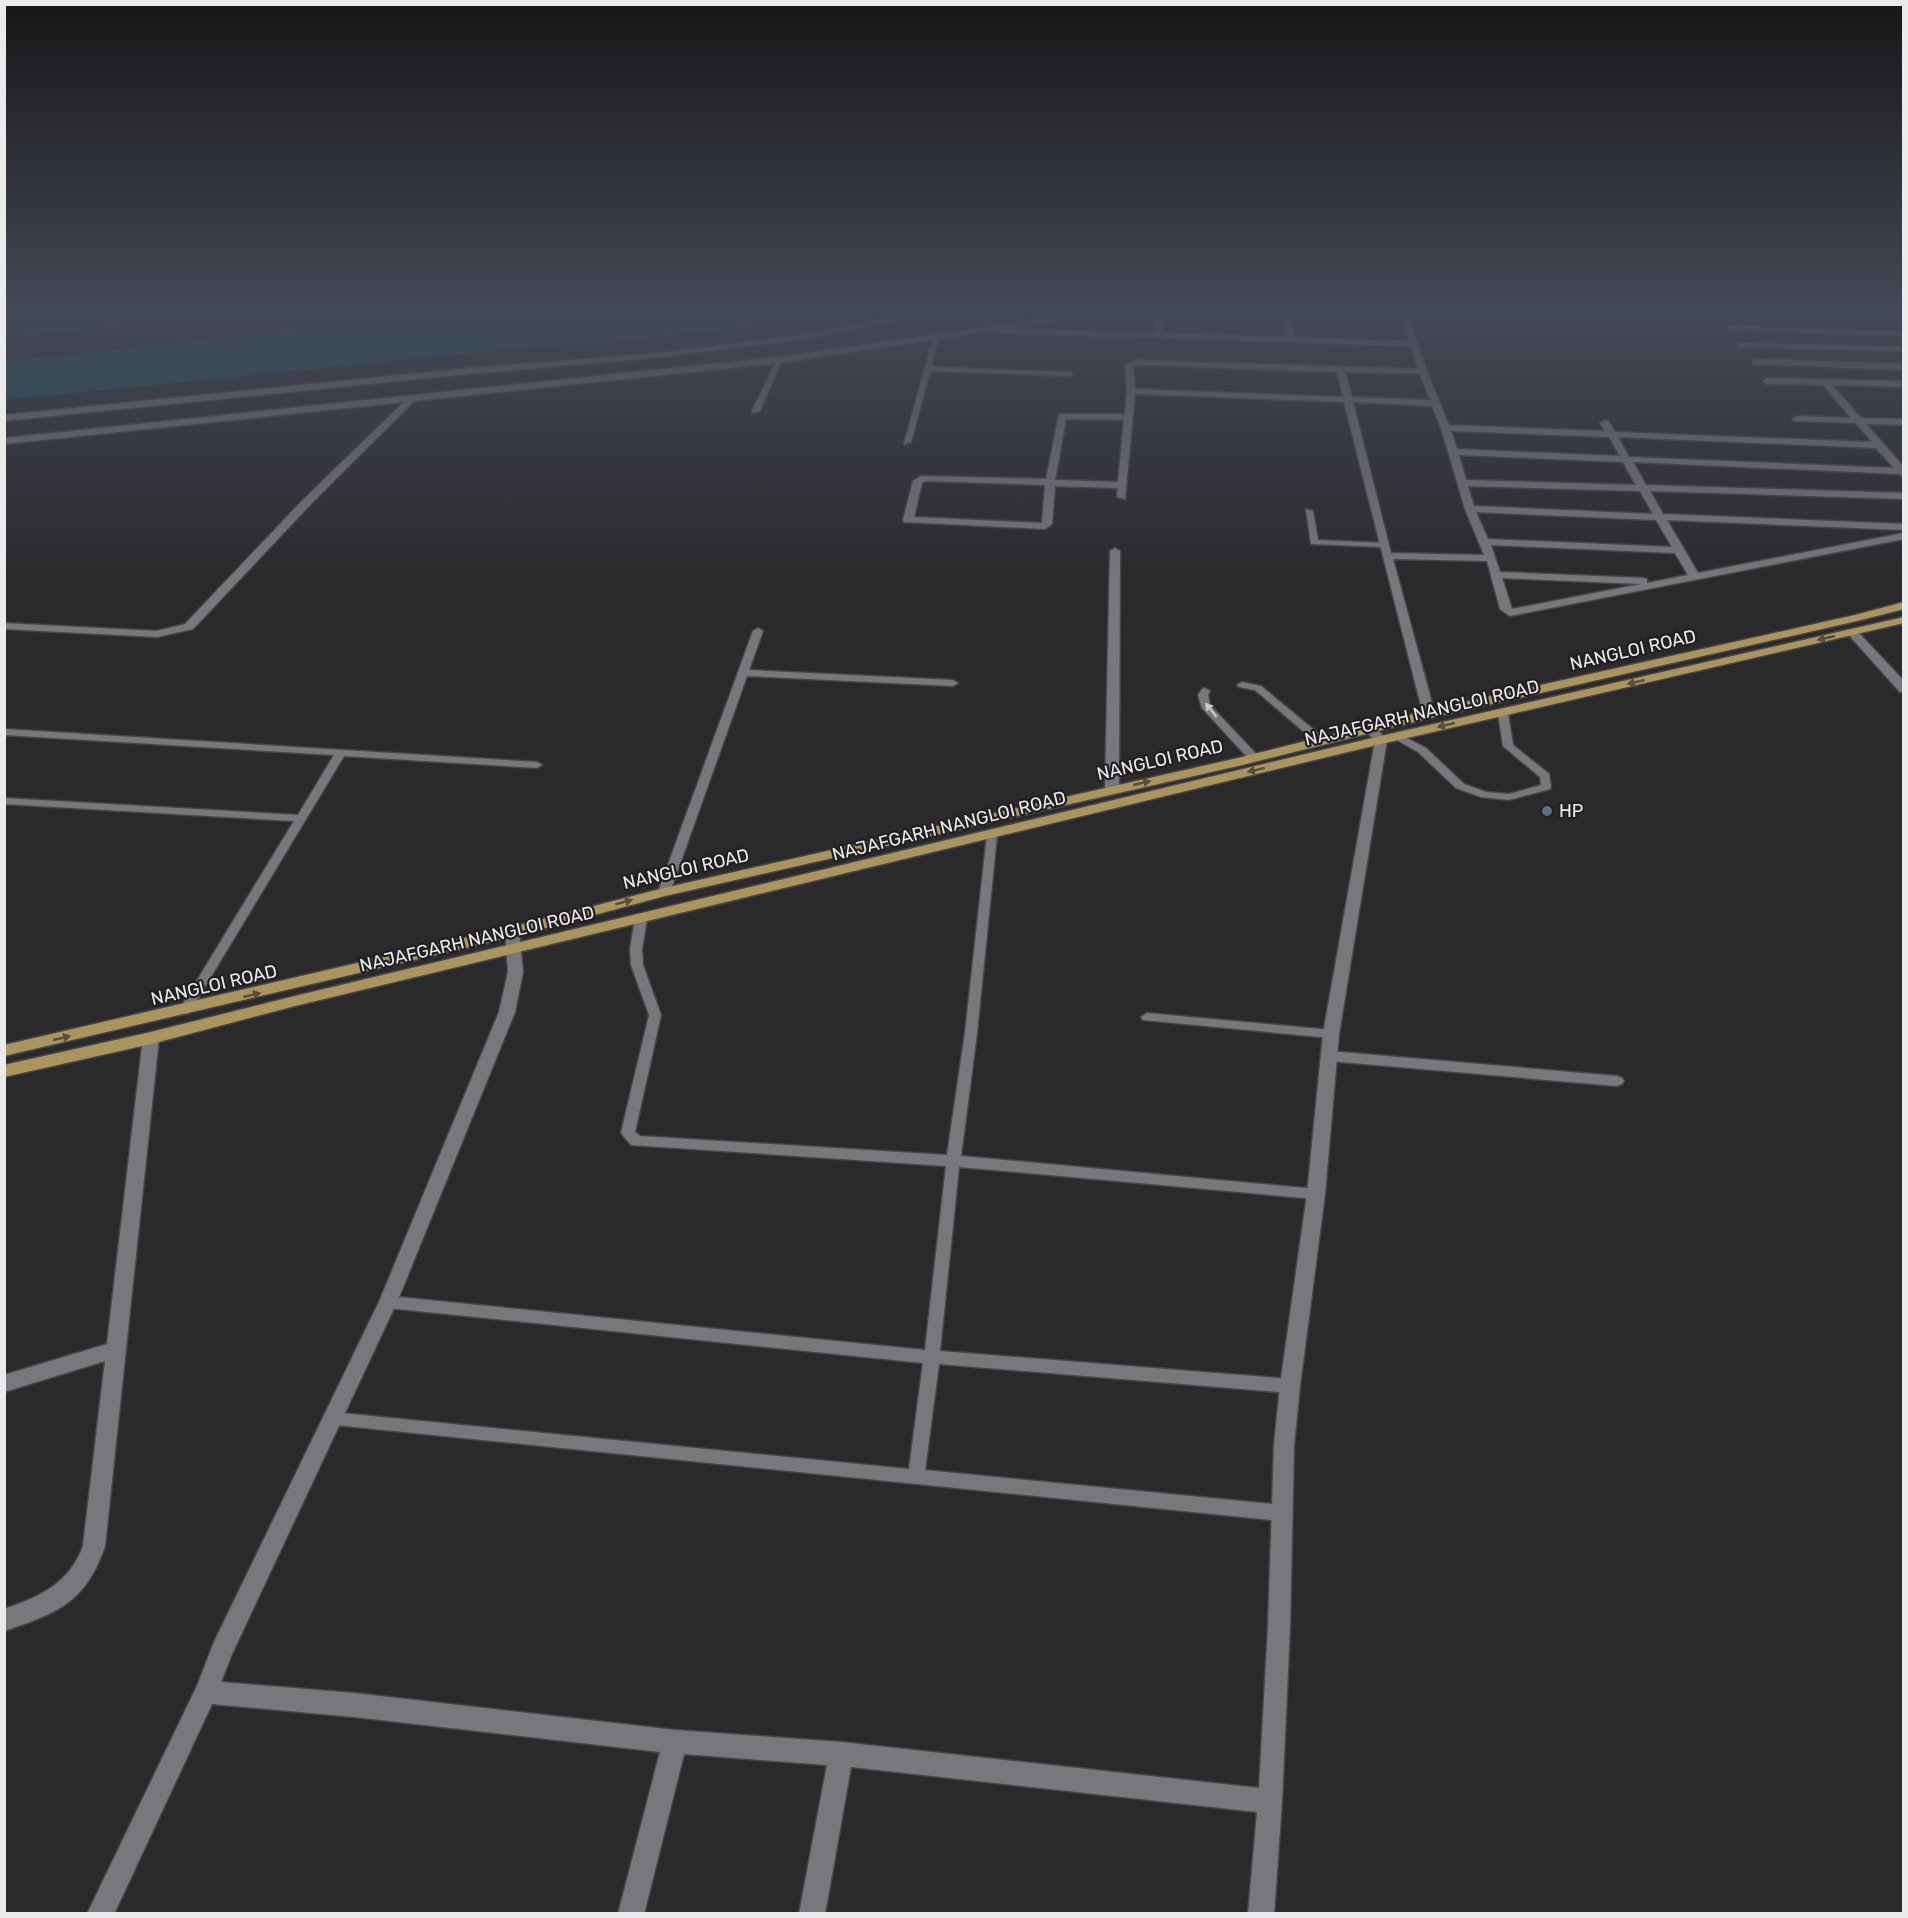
<svg xmlns="http://www.w3.org/2000/svg" width="1908" height="1918" viewBox="0 0 1908 1918" font-family="Rubik,sans-serif">
  <rect width="100%" height="100%" fill="#2a292c"/>
  <g fill="#18515c">
    <polygon points="5,311 250,311 5,338"/>
    <polygon points="515,311 840,311 726,329 620,340 471,353 5,400 5,361 79,354 336,324"/>
  </g>
  <g fill="none" stroke-linecap="round" stroke-linejoin="round">
    <defs>
      <g id="lane">
        <polygon points="936,336 939,338 931,367 1070,372 1073,374 1070,376 930,371 911,442 904,444 933,338"/>
        <polygon points="777,359 782,360 760,411 753,413 752,411"/>
        <polygon points="1306,509 1313,511 1318,540 1384,543 1388,545 1384,547 1311,544"/>
        <polygon points="758,628 763,631 749,670 953,680 958,683 953,686 747,676 670,892 668,895 660,895 658,892 753,631"/>
        <polygon points="1242,682 1261,686 1325,739 1325,743 1317,743 1255,690 1239,687 1237,685"/>
        <polygon points="1205,688 1210,691 1208,695 1210,705 1258,756 1258,760 1250,760 1202,708 1198,695 1202,689"/>
        <polygon points="1503,710 1508,713 1513,745 1549,774 1551,787 1550,789 1509,800 1481,797 1456,788 1418,752 1390,736 1391,734 1399,734 1426,748 1464,784 1486,792 1509,794 1541,785 1540,777 1503,746 1498,713"/>
        <polygon points="4,729 537,762 542,765 537,768 344,756 189,1013 185,1014 179,1010 294,821 4,804 4,798 298,815 334,755 4,735"/>
        <polygon points="992,832 997,835 977,1033 961,1156 1316,1189 1321,1190 1323,1194 1321,1198 1316,1199 959,1167 940,1351 1290,1379 1296,1381 1298,1386 1296,1391 1290,1393 939,1364 925,1470 1281,1505 1287,1507 1289,1513 1287,1519 1281,1521 325,1424 323,1419 325,1414 331,1412 909,1469 923,1363 388,1308 383,1306 380,1302 383,1298 388,1296 925,1350 946,1166 631,1145 621,1133 649,1015 631,965 630,949 635,919 641,915 645,916 647,919 642,949 643,965 661,1015 635,1132 640,1136 947,1155 965,1033 987,835"/>
        <polygon points="1147,1013 1331,1030 1337,1034 1331,1038 1143,1020 1141,1017"/>
        <polygon points="1329,1051 1617,1076 1622,1078 1624,1081 1622,1084 1617,1086 1329,1061 1324,1059 1323,1056 1324,1053"/>
      </g>
      <g id="street">
        <path d="M1154,311H1162L1163,333L1286,337L1282,311H1290L1294,338L1409,341L1400,311H1408L1427,372L1449,425L1605,431L1600,423L1605,420L1608,421L1615,432L1872,442L1856,423L1794,421L1792,419L1797,416L1851,418L1823,385L1767,384L1763,381L1767,378L1904,381V387L1832,385L1861,418L1904,419V425L1866,424L1904,467V477L1899,474L1633,462L1646,485L1904,493V499L1650,491L1663,514L1904,524V530L1667,520L1698,573L1904,533V539L1510,616L1500,609L1487,561L1393,559L1435,714L1429,718L1423,714L1344,402L1135,394L1125,499L1117,497L1118,488L1055,486L1052,524L1045,529L904,522L903,520L913,481L921,476L1046,479L1059,414H1125L1127,391L1125,365L1136,360L1418,369L1411,346L980,332L976,330L980,328L1155,333ZM1139,365L1337,372L1343,397L1135,389L1133,366ZM1345,372L1420,374L1430,400L1352,397ZM1353,402L1432,406L1441,428L1465,509L1484,555L1391,553ZM1066,419L1124,420L1118,482L1055,480ZM1451,431L1609,437L1620,456L1457,449ZM1618,437L1876,448L1894,468L1629,457ZM1459,455L1623,462L1636,485L1466,480ZM926,481L1045,485L1042,523L914,517L922,483ZM1468,486L1640,491L1653,514L1474,506ZM1476,512L1656,520L1672,547L1488,539ZM1491,545L1675,553L1688,575L1647,583V579L1643,578L1500,572ZM1502,578L1641,584L1512,609Z"/>
        <polygon points="1727,326 1904,332 1904,336 1730,330 1727,330"/>
        <polygon points="1738,343 1904,347 1904,351 1741,347 1738,347"/>
        <polygon points="1756,359 1904,364 1904,370 1753,364 1753,360"/>
        <polygon points="408,398 415,400 309,506 193,629 157,637 4,629 4,623 157,631 185,624 301,502"/>
        <polygon points="1115,548 1120,551 1119,790 1112,794 1105,790 1110,551"/>
        <polygon points="1852,629 1856,630 1904,681 1904,692 1900,692 1848,634 1846,632"/>
        <polygon points="1370,725 1374,726 1387,740 1339,1034 1325,1194 1300,1386 1294,1445 1290,1627 1282,1801 1274,1914 1248,1914 1257,1812 851,1767 825,1914 799,1914 827,1765 684,1754 644,1914 618,1914 660,1752 354,1717 212,1704 114,1914 87,1914 197,1686 214,1642 379,1302 499,1012 508,972 505,932 512,927 519,932 523,972 515,1012 397,1302 232,1654 221,1682 354,1693 675,1730 841,1742 1259,1788 1268,1627 1274,1445 1280,1386 1307,1194 1323,1034 1375,741 1364,729"/>
        <path d="M151,1032L157,1034L159,1038L105,1546C86,1602 58,1613 4,1631V1609C40,1597 70,1583 83,1546L105,1361L4,1392V1375L107,1344L143,1038L145,1034Z"/>
      </g>
      <g id="secondary">
        <polygon points="930,311 945,311 803,339 661,357 459,375 4,421 4,415 459,369 661,353 803,335"/>
        <polygon points="1101,311 1119,311 779,363 4,444 4,438 779,357"/>
      </g>
      <g id="primary">
        <polygon points="1904,602 1904,609 1857,621 1430,718 1238,766 665,896 512,937 4,1056 4,1045 512,927 664,888 1238,758 1429,710 1855,615"/>
        <polygon points="1904,617 1904,623 1381,744 295,1006 151,1044 4,1077 4,1065 151,1032 295,996 1381,736"/>
      </g>
    </defs>
    <use href="#lane" stroke="#474648" stroke-width="3"/>
    <use href="#street" stroke="#474648" stroke-width="3"/>
    <use href="#secondary" stroke="#474648" stroke-width="3"/>
    <use href="#primary" stroke="#474648" stroke-width="3"/>
    <use href="#lane" fill="#78777b" fill-rule="evenodd"/>
    <use href="#street" fill="#78777b" fill-rule="evenodd"/>
    <use href="#secondary" fill="#78777b" fill-rule="evenodd"/>
    <use href="#primary" fill="#ab955c" fill-rule="evenodd"/>
  </g>
  <defs><path id="oneway-solid" d="M-6-.8H1V-3.2L6.5 0L1 3.2V.8H-6Z" transform="scale(1.5)"/></defs>
  <g fill="#584e39">
    <use href="#oneway-solid" transform="translate(1826 638) rotate(167)"/>
    <use href="#oneway-solid" transform="translate(1636 682) rotate(167)"/>
    <use href="#oneway-solid" transform="translate(1446 725) rotate(167)"/>
    <use href="#oneway-solid" transform="translate(1256 770) rotate(166)"/>
    <use href="#oneway-solid" transform="translate(1142 783) rotate(-13)"/>
    <use href="#oneway-solid" transform="translate(624 902) rotate(-15)"/>
    <use href="#oneway-solid" transform="translate(252 995) rotate(-13)"/>
    <use href="#oneway-solid" transform="translate(62 1038) rotate(-13)"/>
  </g>
  <use fill="#c8c8cb" href="#oneway-solid" transform="translate(1211 710) rotate(-129)"/>
  <linearGradient id="sky" x2="0" y2="1"><stop stop-color="#171718"/><stop offset="0.54" stop-color="#444956"/><stop offset="1" stop-color="#444956" stop-opacity="0"/></linearGradient>
  <rect width="1908" height="579" fill="url(#sky)"/>
  <circle fill="#5c6f8a" stroke="#211f22" stroke-width="2" cx="1547" cy="811" r="6"/>
  <g text-anchor="middle" dominant-baseline="central" stroke-width="4.5" stroke-linejoin="round" paint-order="stroke">
    <g font-size="18" fill="#ebebed" stroke="#211f22">
      <text transform="translate(1633 650) rotate(-13)">NANGLOI ROAD</text>
      <text transform="translate(1422 713) rotate(-13)">NAJAFGARH NANGLOI ROAD</text>
      <text transform="translate(1160 760) rotate(-13)">NANGLOI ROAD</text>
      <text transform="translate(949 826) rotate(-14)">NAJAFGARH NANGLOI ROAD</text>
      <text transform="translate(686 869) rotate(-13)">NANGLOI ROAD</text>
      <text transform="translate(477 939) rotate(-13)">NAJAFGARH NANGLOI ROAD</text>
      <text transform="translate(214 985) rotate(-13)">NANGLOI ROAD</text>
    </g>
    <g font-size="18" fill="#ebebed" stroke="#211f22" text-anchor="start">
      <text x="1559" y="811">HP</text>
    </g>
  </g>
  <rect width="1908" height="1918" fill="none" stroke="#ebebed" stroke-width="12"/>
</svg>
